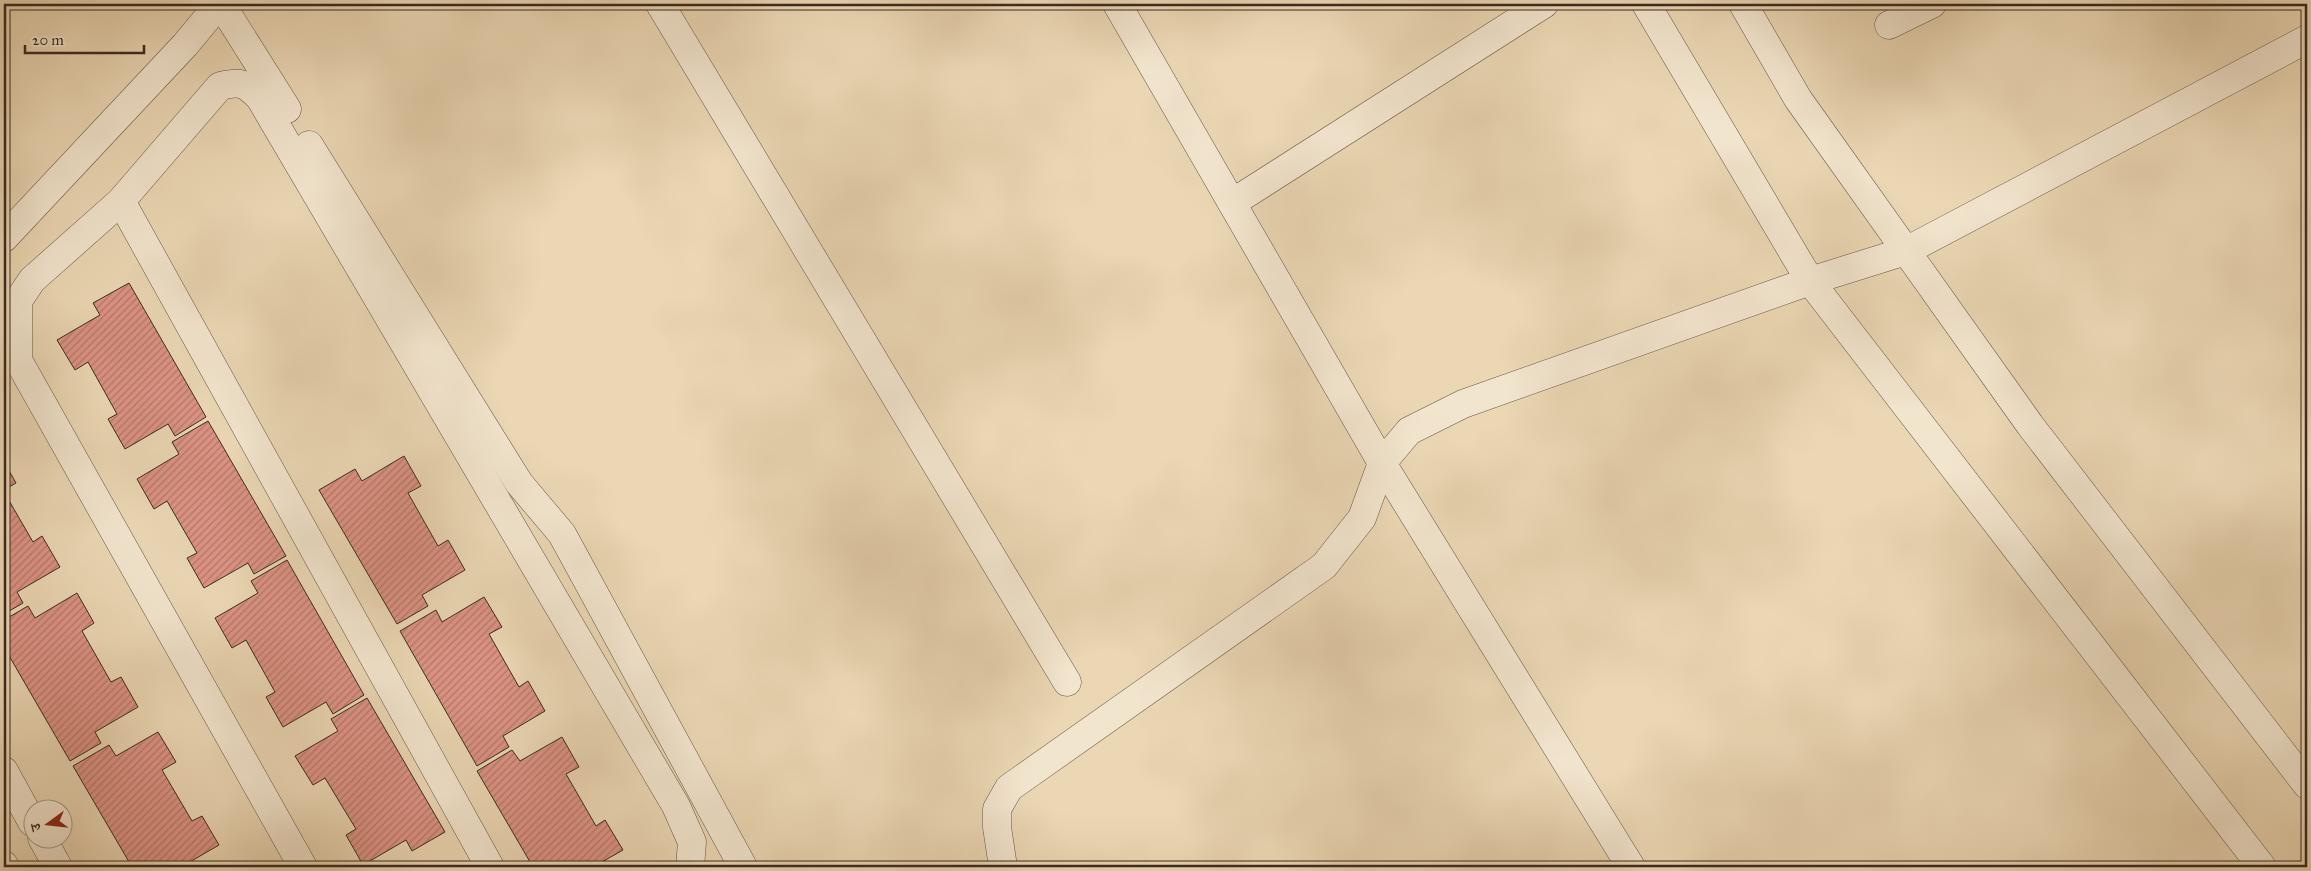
<svg xmlns="http://www.w3.org/2000/svg" width="2311" height="871" viewBox="0 0 2311 871" font-family="'IM FELL Great Primer','Noto Serif Devanagari',serif">
  <defs>
    <pattern id="building-hatch" width="6" height="6" patternUnits="userSpaceOnUse" patternTransform="scale(1.25)"><rect width="6" height="6" fill="#dd9384"/><path d="M-1 1l2-2M0 6l6-6M5 7l2-2" fill="none" stroke="#b4786c"/></pattern>
  </defs>
  <rect width="100%" height="100%" fill="#ebd7b4"/>
  <filter id="stains"><feTurbulence type="fractalNoise" baseFrequency=".004" numOctaves="4"/><feColorMatrix values="0 0 0 0 .2 0 0 0 0 .09 0 0 0 0 .02 0 0 0 .5 -.17"/></filter>
  <radialGradient id="worn" r=".72"><stop offset=".6" stop-color="#630" stop-opacity="0"/><stop offset="1" stop-color="#630" stop-opacity=".3"/></radialGradient>
  <g fill="url(#building-hatch)" stroke="#382b21">
    <polygon points="129,283 206,417 175,436 168,424 125,449 108,419 117,414 88,362 75,370 57,340 100,315 93,303"/>
    <polygon points="208,421 286,556 254,574 248,563 204,588 187,558 197,553 167,501 154,509 137,479 179,454 172,442"/>
    <polygon points="404,456 421,486 408,493 438,546 448,540 465,570 422,595 428,606 397,624 319,490 355,469 362,481"/>
    <polygon points="4,462 16,483 4,490"/>
    <polygon points="4,492 33,542 42,536 60,567 17,592 23,603 4,614"/>
    <polygon points="287,560 364,695 333,714 326,702 283,727 266,697 275,692 246,640 232,648 215,618 258,593 251,581"/>
    <polygon points="77,593 94,623 82,631 111,682 121,677 138,707 95,732 101,743 70,761 4,647 4,620 28,606 35,618"/>
    <polygon points="484,597 502,627 489,634 519,687 528,681 545,711 503,736 509,747 477,766 400,631 436,610 442,622"/>
    <polygon points="367,698 445,832 412,851 406,840 363,865 346,835 356,829 325,778 313,785 295,756 338,731 331,719"/>
    <polygon points="158,732 176,762 162,770 192,821 202,816 219,845 181,867 132,867 73,766 109,745 116,756"/>
    <polygon points="562,737 579,767 566,774 596,826 605,820 623,850 593,867 533,867 477,771 512,750 520,761"/>
  </g>
  <g fill="none" stroke-linecap="round" stroke-linejoin="round">
    <defs>
      <g id="minor">
        <polyline points="221,4 287,109"/>
        <polyline points="660,4 1067,682"/>
        <polyline points="1117,4 1382,463 1631,867"/>
        <polyline points="1646,4 1810,281 2262,867"/>
        <polyline points="1743,4 1798,99 2030,425 2307,785"/>
        <polyline points="1889,25 1932,4"/>
        <polyline points="309,145 519,483 562,534 742,865"/>
        <polyline points="121,201 490,867"/>
        <polyline points="1232,203 1544,4"/>
        <polyline points="4,238 185,45 219,4"/>
        <polyline points="4,771 32,822"/>
        <polyline points="42,838 58,867"/>
        <polyline points="4,865 5,867"/>
        <path d="M303,867L18,360V301L32,280L121,201L220,86C241,81 245,83 260,98L676,806L692,842L690,867"/>
        <polyline points="1003,867 997,827 997,809 1009,788 1324,566 1362,518 1382,463 1409,431 1463,404 1810,281 1906,251 2307,39"/>
      </g>
    </defs>
    <use href="#minor" stroke="#655646" stroke-width="29"/>
    <use href="#minor" stroke="#f2e5ce" stroke-width="28"/>
  </g>
  <rect width="2311" height="871" fill="none" stroke="#ebd7b4" stroke-width="20"/>
  <rect x="5" y="5" width="2301" height="861" fill="none" stroke="#382b21" stroke-width="2.5"/>
  <rect x="10" y="10" width="2291" height="851" fill="none" stroke="#382b21"/>
  <g transform="translate(48 824) rotate(255)"><circle r="24" fill="#f2e5ce" stroke="#a89b89"/>
  <path d="M0-4L9 19L0 12L-9 19Z" fill="#8f2418"/>
  <text y="-8" font-size="14" font-weight="bold" text-anchor="middle" fill="#382b21">उ</text>
  </g>
  <path d="M25 45v8h119v-8" fill="none" stroke="#382b21" stroke-width="2.5"/>
  <text x="32" y="45" font-size="15" fill="#382b21" stroke="#f2e5ce" stroke-width="4" paint-order="stroke">20 m</text>
  <rect width="100%" height="100%" filter="url(#stains)"/>
  <rect width="100%" height="100%" fill="url(#worn)"/>
</svg>
